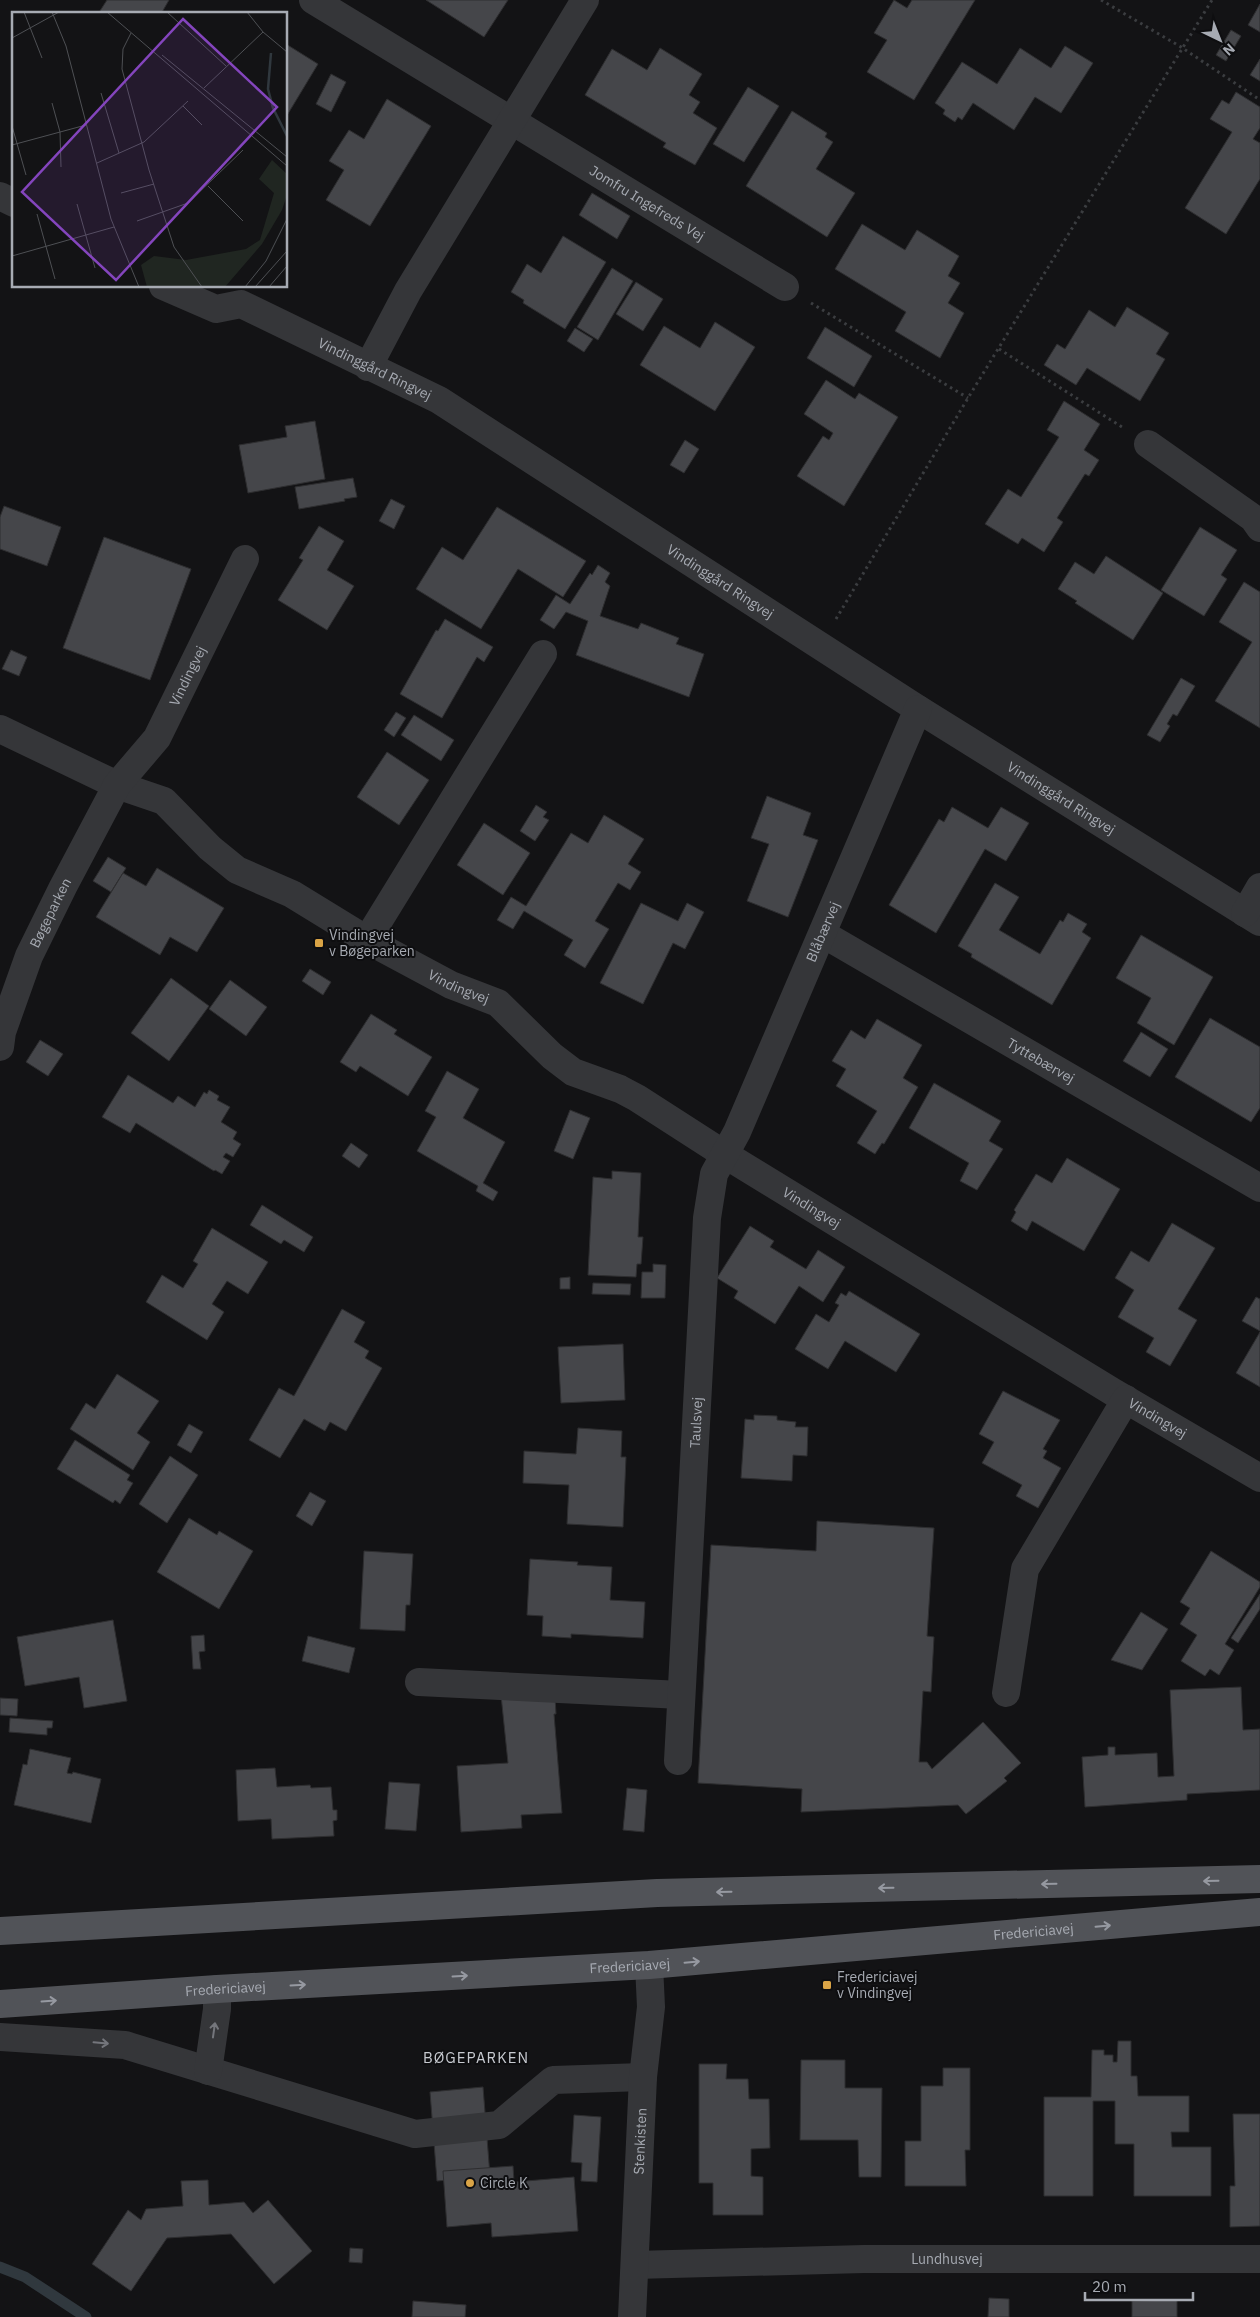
<svg xmlns="http://www.w3.org/2000/svg" width="1260" height="2317" viewBox="0 0 1260 2317" font-family="'IBM Plex Sans',sans-serif">
  <rect width="100%" height="100%" fill="#131315"/>
  <g fill="none" stroke-linecap="round" stroke-linejoin="round">
    <polyline stroke="#30383e" stroke-width="11" points="0,2267 25,2277 86,2317"/>
  </g>
  <g fill="#45464a" stroke="#2e2e30">
    <polygon points="107,0 169,0 161,14 98,14"/>
    <polygon points="426,0 508,0 484,37"/>
    <polygon points="894,0 907,8 912,0 975,0 914,100 867,72 887,40 874,33"/>
    <polygon points="1260,4 1260,32 1248,25"/>
    <polygon points="1231,30 1241,36 1226,61 1216,55"/>
    <polygon points="286,44 318,64 286,117"/>
    <polygon points="1065,46 1093,63 1061,113 1035,97 1014,130 973,103 962,120 958,117 955,122 943,114 945,110 935,103 962,62 997,84 1020,48 1051,68"/>
    <polygon points="660,48 702,74 689,95 700,102 693,113 717,128 695,165 663,147 666,143 585,95 612,49 647,70"/>
    <polygon points="1260,59 1260,81 1250,75"/>
    <polygon points="331,74 346,82 331,112 316,104"/>
    <polygon points="748,87 779,106 744,162 713,144"/>
    <polygon points="1236,92 1260,107 1260,128 1253,139 1260,143 1260,179 1226,234 1185,208 1232,132 1210,119 1222,100 1229,104"/>
    <polygon points="387,99 431,126 370,226 326,200 344,170 329,161 349,130 364,139"/>
    <polygon points="792,111 827,133 825,137 833,142 816,169 855,193 827,237 746,186"/>
    <polygon points="592,193 630,216 617,239 579,215"/>
    <polygon points="862,224 905,250 917,230 959,256 948,276 960,283 948,303 964,313 940,358 895,331 906,312 835,269"/>
    <polygon points="563,236 606,262 565,329 523,303 524,300 511,292 527,264 541,273"/>
    <polygon points="612,268 633,281 598,340 577,327"/>
    <polygon points="636,282 663,299 643,331 616,314"/>
    <polygon points="1127,307 1169,333 1156,354 1165,359 1140,401 1087,368 1076,385 1044,365 1057,344 1065,349 1089,310 1115,327"/>
    <polygon points="715,322 755,347 715,411 640,365 664,326 700,348"/>
    <polygon points="825,327 872,356 854,387 807,358"/>
    <polygon points="575,328 593,339 584,352 567,341"/>
    <polygon points="826,380 855,399 859,393 898,417 844,506 797,476 823,436 829,440 833,433 804,414"/>
    <polygon points="1064,401 1100,424 1084,450 1099,460 1089,476 1085,474 1057,518 1063,522 1044,552 1022,538 1018,544 985,524 1008,489 1021,497 1059,437 1047,430"/>
    <polygon points="315,421 325,479 248,493 239,445 287,437 285,426"/>
    <polygon points="685,440 699,449 684,473 670,465"/>
    <polygon points="353,478 357,497 344,499 345,501 299,509 295,487"/>
    <polygon points="391,499 405,506 394,529 379,521"/>
    <polygon points="4,506 61,527 47,566 0,549 0,517"/>
    <polygon points="497,507 586,561 563,597 518,569 481,629 416,589 442,547 463,560"/>
    <polygon points="319,526 344,541 327,570 354,586 327,630 278,600 303,560 299,558"/>
    <polygon points="1200,527 1237,550 1221,575 1227,579 1204,616 1161,590"/>
    <polygon points="104,537 191,569 150,680 63,648"/>
    <polygon points="1106,556 1163,593 1133,640 1075,603 1077,601 1058,589 1075,562 1094,574"/>
    <polygon points="598,565 610,573 605,582 610,586 600,616 638,629 641,623 679,638 676,644 704,654 689,697 576,655 588,621 566,612 554,629 540,620 556,595 570,604 590,573 592,575"/>
    <polygon points="1244,582 1260,592 1260,728 1215,701 1252,642 1219,622"/>
    <polygon points="445,619 493,647 484,662 477,657 442,718 400,694 436,630 438,631"/>
    <polygon points="11,650 27,657 19,676 2,669"/>
    <polygon points="1181,678 1195,686 1177,716 1173,714 1167,724 1170,726 1160,742 1147,735"/>
    <polygon points="396,712 406,718 394,737 384,730"/>
    <polygon points="414,715 454,740 441,761 401,735"/>
    <polygon points="387,752 429,780 399,825 357,797"/>
    <polygon points="767,796 811,813 803,835 818,840 788,917 747,901 769,844 751,838"/>
    <polygon points="536,805 547,812 543,817 549,820 535,841 520,831"/>
    <polygon points="952,807 988,828 1001,807 1029,823 1006,861 985,849 936,933 889,905 939,819 944,822"/>
    <polygon points="604,815 644,839 628,864 641,872 630,890 618,883 595,921 609,929 585,968 564,955 573,940 524,911 513,929 497,920 511,897 526,906 571,833 588,843"/>
    <polygon points="484,823 530,853 503,895 457,865"/>
    <polygon points="108,857 126,868 111,892 93,881"/>
    <polygon points="157,868 224,908 197,952 170,937 160,955 96,917 123,873 146,886"/>
    <polygon points="995,883 1019,897 999,930 1040,954 1060,920 1063,922 1068,913 1087,924 1082,932 1091,938 1052,1005 971,957 972,954 958,946"/>
    <polygon points="641,903 678,921 687,903 704,912 685,949 673,943 643,1004 600,983"/>
    <polygon points="1141,935 1213,977 1174,1045 1137,1023 1151,998 1116,978"/>
    <polygon points="310,969 331,982 323,995 302,981"/>
    <polygon points="171,978 209,1006 169,1061 131,1033"/>
    <polygon points="230,980 267,1007 246,1036 209,1009"/>
    <polygon points="371,1014 397,1030 394,1034 432,1057 408,1096 360,1066 356,1072 340,1062"/>
    <polygon points="1210,1018 1260,1047 1260,1108 1251,1122 1175,1077"/>
    <polygon points="877,1019 922,1045 903,1078 918,1087 884,1144 882,1143 875,1154 857,1143 877,1111 836,1086 846,1069 832,1061 851,1030 865,1039"/>
    <polygon points="1141,1032 1168,1049 1150,1077 1123,1061"/>
    <polygon points="40,1040 63,1054 48,1076 26,1062"/>
    <polygon points="447,1071 479,1089 463,1118 505,1142 483,1183 498,1192 493,1201 476,1191 478,1186 417,1151 436,1117 425,1111"/>
    <polygon points="128,1075 173,1103 178,1096 195,1107 204,1092 207,1094 209,1090 219,1096 217,1100 230,1107 221,1122 237,1132 233,1139 241,1144 233,1157 226,1153 223,1157 230,1161 222,1174 215,1170 214,1171 136,1123 130,1133 102,1117"/>
    <polygon points="934,1083 1001,1121 989,1141 1003,1149 977,1190 960,1181 969,1163 909,1128"/>
    <polygon points="570,1110 590,1118 573,1159 554,1151"/>
    <polygon points="351,1143 368,1155 359,1168 342,1156"/>
    <polygon points="1067,1158 1120,1189 1084,1251 1032,1221 1027,1231 1011,1221 1016,1212 1014,1210 1036,1174 1052,1183"/>
    <polygon points="612,1171 641,1173 638,1237 643,1237 641,1264 637,1264 636,1277 588,1275 593,1177 612,1179"/>
    <polygon points="262,1205 313,1237 304,1252 284,1240 281,1244 250,1225"/>
    <polygon points="1172,1223 1215,1248 1178,1309 1197,1320 1170,1366 1146,1352 1154,1338 1118,1317 1134,1290 1115,1278 1131,1251 1149,1262"/>
    <polygon points="750,1226 774,1241 770,1247 806,1269 818,1250 845,1267 823,1302 799,1286 775,1324 734,1298 738,1291 717,1278"/>
    <polygon points="212,1228 268,1262 248,1294 227,1281 212,1304 224,1312 207,1340 146,1302 162,1275 183,1288 198,1264 193,1261"/>
    <polygon points="653,1264 666,1265 665,1298 641,1298 642,1272 653,1272"/>
    <polygon points="570,1277 570,1289 560,1289 560,1278"/>
    <polygon points="593,1283 631,1284 630,1295 592,1294"/>
    <polygon points="849,1291 920,1334 896,1372 845,1341 828,1369 795,1349 816,1314 829,1322 839,1305 835,1303 841,1293 846,1296"/>
    <polygon points="1256,1297 1260,1299 1260,1331 1242,1321"/>
    <polygon points="342,1309 365,1322 354,1342 369,1351 365,1358 382,1368 346,1431 330,1422 325,1431 304,1419 280,1458 249,1440 279,1388 294,1396"/>
    <polygon points="1260,1332 1260,1387 1236,1373"/>
    <polygon points="623,1344 625,1400 561,1403 558,1347"/>
    <polygon points="117,1374 159,1401 137,1433 150,1442 133,1470 70,1429 86,1403 95,1409"/>
    <polygon points="1003,1391 1060,1420 1043,1449 1047,1451 1043,1458 1061,1468 1038,1508 1016,1496 1022,1485 982,1463 994,1442 979,1434"/>
    <polygon points="754,1415 777,1416 777,1420 796,1422 795,1427 808,1427 807,1456 793,1455 792,1481 741,1478 745,1419 754,1420"/>
    <polygon points="189,1424 203,1432 191,1453 177,1445"/>
    <polygon points="578,1428 622,1431 621,1457 626,1457 623,1527 567,1524 569,1485 523,1483 524,1451 576,1454"/>
    <polygon points="75,1440 130,1475 127,1480 133,1483 120,1504 115,1500 113,1503 57,1469"/>
    <polygon points="170,1456 198,1475 167,1523 139,1504"/>
    <polygon points="310,1492 326,1501 312,1526 296,1516"/>
    <polygon points="189,1518 217,1535 219,1531 253,1551 219,1609 157,1572"/>
    <polygon points="817,1521 934,1528 927,1636 934,1637 931,1692 923,1691 919,1762 927,1762 932,1769 983,1722 1021,1763 1004,1778 1007,1781 966,1814 958,1805 801,1812 802,1789 698,1783 711,1545 816,1551"/>
    <polygon points="364,1551 413,1554 410,1605 406,1605 405,1631 360,1629"/>
    <polygon points="1211,1551 1260,1582 1260,1587 1225,1644 1234,1650 1219,1675 1210,1669 1205,1676 1181,1661 1197,1635 1180,1624 1190,1608 1180,1602"/>
    <polygon points="530,1559 578,1562 577,1565 612,1567 610,1600 645,1602 643,1638 571,1634 571,1638 542,1636 543,1616 527,1615"/>
    <polygon points="1260,1594 1260,1609 1238,1643 1231,1638"/>
    <polygon points="1141,1612 1168,1629 1142,1670 1111,1660"/>
    <polygon points="113,1620 127,1701 84,1708 79,1677 25,1686 17,1637"/>
    <polygon points="204,1635 205,1651 199,1652 201,1669 193,1669 191,1636"/>
    <polygon points="308,1636 355,1648 349,1673 302,1661"/>
    <polygon points="1241,1687 1243,1730 1260,1729 1260,1790 1187,1794 1187,1800 1085,1807 1082,1757 1108,1755 1108,1747 1115,1747 1115,1755 1157,1753 1158,1777 1174,1776 1170,1690"/>
    <polygon points="501,1695 555,1697 556,1714 554,1714 562,1813 521,1815 522,1828 461,1832 457,1766 508,1763"/>
    <polygon points="0,1698 18,1699 17,1716 0,1715"/>
    <polygon points="10,1718 53,1721 52,1728 47,1728 47,1735 9,1732"/>
    <polygon points="30,1749 71,1758 67,1773 72,1774 73,1772 101,1779 91,1823 14,1805 23,1764 27,1765"/>
    <polygon points="275,1768 277,1787 310,1785 311,1788 331,1787 333,1810 337,1810 337,1820 333,1821 334,1836 272,1839 271,1819 238,1821 236,1770"/>
    <polygon points="389,1782 420,1784 416,1831 385,1829"/>
    <polygon points="627,1788 647,1790 644,1832 623,1830"/>
    <polygon points="1118,2041 1131,2041 1131,2076 1137,2076 1138,2096 1189,2096 1189,2132 1171,2132 1172,2147 1211,2147 1211,2196 1134,2196 1134,2144 1115,2144 1115,2101 1093,2101 1093,2196 1044,2196 1044,2097 1091,2097 1092,2050 1104,2050 1104,2055 1113,2055 1113,2062 1117,2062"/>
    <polygon points="801,2060 845,2060 845,2088 882,2088 881,2177 859,2177 858,2140 800,2140"/>
    <polygon points="699,2064 727,2064 726,2079 748,2079 749,2099 769,2099 770,2148 751,2149 751,2176 763,2177 763,2215 713,2215 713,2183 699,2183"/>
    <polygon points="943,2068 970,2068 970,2150 965,2150 966,2186 905,2186 905,2141 921,2141 921,2086 943,2086"/>
    <polygon points="483,2087 490,2176 437,2181 430,2092"/>
    <polygon points="1233,2114 1260,2114 1260,2226 1230,2227 1230,2186 1235,2186"/>
    <polygon points="574,2115 601,2117 597,2182 581,2181 582,2163 571,2162"/>
    <polygon points="513,2166 514,2182 574,2177 578,2231 492,2237 491,2223 447,2227 443,2171"/>
    <polygon points="208,2180 209,2205 244,2202 253,2213 268,2200 312,2251 274,2284 231,2234 167,2238 131,2291 92,2264 128,2210 141,2220 146,2209 183,2206 181,2181"/>
    <polygon points="350,2248 363,2249 362,2263 349,2262"/>
    <polygon points="989,2298 1009,2299 1009,2317 988,2317"/>
    <polygon points="1177,2300 1177,2317 1132,2317 1132,2301"/>
    <polygon points="413,2301 466,2305 465,2317 412,2317"/>
  </g>
  <g fill="none" stroke-linecap="round" stroke-linejoin="round">
    <g stroke="#3b3d40" stroke-width="3" stroke-dasharray="2.5 4" stroke-linecap="butt">
      <polyline points="1101,0 1181,47 1260,100"/>
      <polyline points="811,303 968,398"/>
      <polyline points="999,349 1122,427"/>
      <polyline points="836,619 968,398 1212,0"/>
    </g>
    <g stroke="#353639" stroke-width="28">
      <path id="s1" d="M313,0L785,287"/>
      <polyline points="0,196 14,203"/>
      <path id="s2" d="M163,286L216,309L241,304L439,400L918,709L1260,922"/>
      <polyline points="368,367 408,291 585,0"/>
      <polyline points="1148,444 1253,518 1260,528"/>
      <path id="s3" d="M0,729L117,785L164,801L210,848L237,870L292,894L367,940L451,985L498,1003L552,1056L573,1072L620,1089L637,1098L724,1154L1113,1392L1260,1478"/>
      <polyline points="1245,913 1260,887"/>
      <path id="s4" d="M823,934L1260,1188"/>
      <polyline points="367,940 543,654"/>
      <path id="s5" d="M0,1047L2,1032L29,956L63,887L117,785L157,738L245,559"/>
      <polyline points="419,1682 681,1695"/>
      <polyline points="1006,1693 1025,1569 1126,1399"/>
      <path id="s6" d="M678,1761L707,1218L714,1174L737,1132L918,709"/>
      <polyline points="0,2037 125,2045 415,2134 499,2125 553,2080 643,2077"/>
      <polyline points="208,2071 217,2009 217,1989"/>
      <path id="s7" d="M635,2265L864,2259H1260"/>
      <path id="s8" d="M632,2317L643,2077L651,2007L649,1965"/>
    </g>
    <g stroke="#515358" stroke-width="28">
      <polyline points="0,1931 657,1893 1260,1879"/>
      <path id="s9" d="M0,2004L217,1989L649,1965L1260,1912"/>
    </g>
  </g>
  <defs><path id="oneway-shaft" d="M-6 0H5M1.5-3L5.5 0L1.5 3" fill="none" stroke-width="1.6" stroke-linecap="round" stroke-linejoin="round" transform="scale(1.25)"/></defs>
  <g stroke="#9699a1">
    <use href="#oneway-shaft" transform="translate(1211 1881) rotate(179)"/>
    <use href="#oneway-shaft" transform="translate(1049 1884) rotate(179)"/>
    <use href="#oneway-shaft" transform="translate(886 1888) rotate(179)"/>
    <use href="#oneway-shaft" transform="translate(724 1892) rotate(179)"/>
    <use href="#oneway-shaft" transform="translate(1103 1926) rotate(-5)"/>
    <use href="#oneway-shaft" transform="translate(692 1962) rotate(-5)"/>
    <use href="#oneway-shaft" transform="translate(460 1976) rotate(-3)"/>
    <use href="#oneway-shaft" transform="translate(298 1985) rotate(-3)"/>
    <use href="#oneway-shaft" transform="translate(49 2001) rotate(-4)"/>
  </g>
  <g stroke="#74767c">
    <use href="#oneway-shaft" transform="translate(214 2030) rotate(-82)"/>
    <use href="#oneway-shaft" transform="translate(101 2043) rotate(5)"/>
  </g>
  <g fill="#daa446" stroke="#0e0e10" stroke-width="2">
    <rect x="314" y="938" width="10" height="10" rx="2.5"/>
    <rect x="822" y="1980" width="10" height="10" rx="2.5"/>
    <circle cx="470" cy="2183" r="5"/>
  </g>
  <g text-anchor="middle" dominant-baseline="central" stroke-width="4" stroke-linejoin="round" paint-order="stroke">
    <g font-size="14" fill="#a7abb3" stroke="#0e0e10">
      <text stroke="none"><textPath href="#s1" startOffset="391">Jomfru Ingefreds Vej</textPath></text>
      <text stroke="none"><textPath href="#s2" startOffset="232">Vindinggård Ringvej</textPath></text>
      <text stroke="none"><textPath href="#s2" startOffset="638">Vindinggård Ringvej</textPath></text>
      <text stroke="none"><textPath href="#s5" startOffset="419">Vindingvej</textPath></text>
      <text stroke="none"><textPath href="#s2" startOffset="1042">Vindinggård Ringvej</textPath></text>
      <text stroke="none"><textPath href="#s5" startOffset="144">Bøgeparken</textPath></text>
      <text stroke="none"><textPath href="#s6" startOffset="854">Blåbærvej</textPath></text>
      <text stroke="none"><textPath href="#s3" startOffset="531">Vindingvej</textPath></text>
      <text stroke="none"><textPath href="#s4" startOffset="252">Tyttebærvej</textPath></text>
      <text stroke="none"><textPath href="#s3" startOffset="951">Vindingvej</textPath></text>
      <text stroke="none"><textPath href="#s3" startOffset="1356">Vindingvej</textPath></text>
      <text stroke="none"><textPath href="#s6" startOffset="339">Taulsvej</textPath></text>
      <text stroke="none"><textPath href="#s9" startOffset="1036">Fredericiavej</textPath></text>
      <text stroke="none"><textPath href="#s9" startOffset="631">Fredericiavej</textPath></text>
      <text stroke="none"><textPath href="#s9" startOffset="226">Fredericiavej</textPath></text>
      <text stroke="none"><textPath href="#s8" startOffset="176">Stenkisten</textPath></text>
      <text stroke="none"><textPath href="#s7" startOffset="312">Lundhusvej</textPath></text>
    </g>
    <g font-size="14" fill="#a7abb3" stroke="#0e0e10" text-anchor="start">
      <text x="329" y="935">Vindingvej<tspan x="329" dy="16">v Bøgeparken</tspan></text>
      <text x="837" y="1977">Fredericiavej<tspan x="837" dy="16">v Vindingvej</tspan></text>
      <text x="480" y="2183">Circle K</text>
    </g>
    <g font-size="15" letter-spacing="1" fill="#c7cad0" stroke="#0e0e10">
      <text x="476" y="2057">BØGEPARKEN</text>
    </g>
  </g>
  <g transform="translate(12 12)">
    <rect width="275" height="275" fill="#131315"/>
    <path d="M260,148L275,162V183L270,198L250,232L213,275H135L129,253L142,244L174,248L234,237L248,228L262,181L247,167Z" fill="#202621"/>
    <path fill="none" stroke="#30383e" stroke-width="2.5" d="M259,41L256,77L261,96L275,124"/>
    <path fill="none" stroke="#4e5054" stroke-width="1" d="M12,0L30,46M40,0L54,34L99,207L127,275M95,0L275,154M155,0L214,54M235,0L251,20L275,40M119,21L111,37L110,57L137,158L162,235L190,275M0,26L47,0M150,43L275,145M192,76L251,20M89,81L107,141M40,91L48,120L49,155M171,94L190,113M0,114L14,163M0,133L74,113M85,151L132,130L176,89M196,174L231,209M109,181L142,172M65,192L83,256M25,202L43,267M125,209L176,191L231,138M0,244L102,215M233,275L254,249L275,207M243,275L275,239M257,275L275,254"/>
    <path fill="#8445bd" fill-opacity="0.15" stroke="#8445bd" stroke-width="2.5" d="M171,7L265,95L104,268L10,180Z"/>
    <rect width="275" height="275" fill="none" stroke="#a7abb3" stroke-width="2.5"/>
  </g>
  <g transform="translate(1220 40) rotate(137)" stroke="#0e0e10" stroke-width="4" paint-order="stroke">
  <path d="M0-4L9 19L0 12L-9 19Z" fill="#a7abb3"/>
  <text y="-8" font-size="14" font-weight="bold" text-anchor="middle" fill="#a7abb3">N</text>
  </g>
  <path d="M1085 2292v8h108v-8" fill="none" stroke="#a7abb3" stroke-width="2.5"/>
  <text x="1092" y="2292" font-size="15" fill="#a7abb3" stroke="#0e0e10" stroke-width="4" paint-order="stroke">20 m</text>
</svg>
